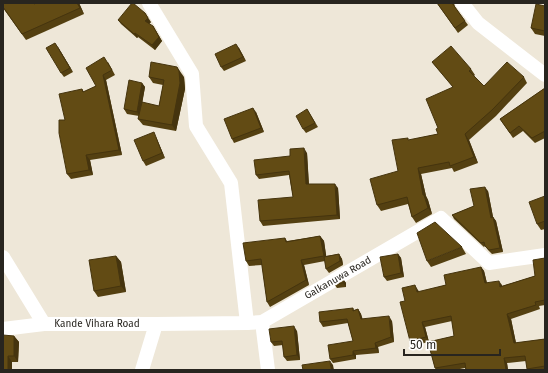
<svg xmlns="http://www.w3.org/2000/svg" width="548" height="373" viewBox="0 0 548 373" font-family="'Fira Sans',sans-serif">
  <rect width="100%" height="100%" fill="#eee7d8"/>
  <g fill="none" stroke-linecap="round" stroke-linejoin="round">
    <g stroke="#fff" stroke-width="14">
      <polyline points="149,3 192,74 196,126 231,183 247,323"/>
      <polyline points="462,3 478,23 545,75"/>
      <polyline points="3,257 44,324 156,324"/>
      <polyline points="262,322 268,370"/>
      <polyline points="3,329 44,324"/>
      <polyline points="142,370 156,324 247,323 262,322 441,218 489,263 545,255"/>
    </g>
  </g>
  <g fill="#544011" fill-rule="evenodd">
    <polygon points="3,3 79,3 84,14 26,40 3,8"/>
    <polygon points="437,3 454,3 455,7 468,25 458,33"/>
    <polygon points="545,6 545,36 535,34 531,28"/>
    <polygon points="118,20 151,22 149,24 156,31 162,41 155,50 138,37 137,38 121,24"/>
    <polygon points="58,47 73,72 64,77 61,73"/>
    <polygon points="239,48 246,61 224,71 221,67"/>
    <polygon points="108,62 115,75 106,80 122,155 90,160 93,175 71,179 67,174 65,120 82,89 84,92 96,86"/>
    <polygon points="432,62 471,69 475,75 474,76 484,86 524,77 527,83 496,116 469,140 478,163 454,172 452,168 421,174 426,196 428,200 432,214 416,223 412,217 408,204 381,211 377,205 398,171 409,140 438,134 438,128 453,87"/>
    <polygon points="149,77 184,77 185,89 176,131 143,125 138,119 139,116 127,114 124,109 142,83 145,87 142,103 159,106 163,85 153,83"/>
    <polygon points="545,88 545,138 535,143 523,131 513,138 500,119"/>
    <polygon points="307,109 318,127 306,133 303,129"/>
    <polygon points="256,112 264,132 234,143 232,139"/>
    <polygon points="156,137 165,158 146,166 143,161"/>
    <polygon points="307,153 309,184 338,188 340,219 263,226 260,221 293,197 289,175 259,179 256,175 290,156"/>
    <polygon points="488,191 493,217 496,221 503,252 492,254 488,250 485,246 484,247 454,219 452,215 474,206"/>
    <polygon points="545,196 545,229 541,230 537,224"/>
    <polygon points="320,236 324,241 326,256 339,254 342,259 343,265 329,273 326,269 325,261 304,265 309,285 270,307 267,302 262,265 249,266 246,261 285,238 287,241"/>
    <polygon points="462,247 466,254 431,267 427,261"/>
    <polygon points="398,254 401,258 404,277 387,281 384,277"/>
    <polygon points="116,256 121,262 126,292 98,297 94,291"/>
    <path d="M545,258V305L539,306L540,309L511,319L516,343L545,339V370H528L526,361L507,363L508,370H466L465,368L455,370H436L435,368L428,342L413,346L410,341L405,301L418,290L419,292L446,285L481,267L484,271L487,283L502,286L535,276L543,259ZM452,321L454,336L429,342L425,327Z"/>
    <polygon points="343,279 346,283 346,287 337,288 334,284"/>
    <polygon points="353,308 354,310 358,309 361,314 362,319 392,321 394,342 378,347 379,353 356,355 356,359 333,363 330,359 353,341 348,323 323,327 320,322"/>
    <polygon points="297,331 300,360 287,361 284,357 283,345 274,346 271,342"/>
    <polygon points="14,336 19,342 18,362 12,362 3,370"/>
  </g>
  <g fill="#45340e">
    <polygon points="77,3 79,3 84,14 80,8"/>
    <polygon points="145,13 151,22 148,25 145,21"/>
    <polygon points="153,26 162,41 155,50 152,45"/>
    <polygon points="135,33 138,37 137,38 134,34"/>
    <polygon points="55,43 58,47 73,72 70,68"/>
    <polygon points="236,44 239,48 246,61 243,57"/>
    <polygon points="177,67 184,77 185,89 176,131 172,125"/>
    <polygon points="103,75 106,80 122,155 119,150"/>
    <polygon points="142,83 145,87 140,116 137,112"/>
    <polygon points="253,108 256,112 264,132 261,128"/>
    <polygon points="154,132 156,137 165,158 162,153"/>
    <polygon points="465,134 469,140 478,163 474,157"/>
    <polygon points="304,148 307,153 309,189 306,184"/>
    <polygon points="86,155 90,160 93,175 89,170"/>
    <polygon points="418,168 421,174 426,196 428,200 432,214 428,208 423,195"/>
    <polygon points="335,184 338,188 340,219 337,215"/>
    <polygon points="485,187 488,191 494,222 491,218"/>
    <polygon points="493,217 496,221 503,252 500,248"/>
    <polygon points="320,236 324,241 327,261 324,256"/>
    <polygon points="339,254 342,259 343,265 340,261"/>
    <polygon points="398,254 401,258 404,277 401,273"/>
    <polygon points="116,256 121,262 126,292 121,286"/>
    <polygon points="301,260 304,265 309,285 306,280"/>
    <polygon points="481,267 484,271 488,288 485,283"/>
    <polygon points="343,279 346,283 346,287 343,283"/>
    <polygon points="499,281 502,285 503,291 500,287"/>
    <polygon points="415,285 418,290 420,297 417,292"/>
    <polygon points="358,309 361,314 364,323 361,319"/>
    <polygon points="507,314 511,319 517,348 514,343"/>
    <polygon points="389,316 392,321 394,342 391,337"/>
    <polygon points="422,322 425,327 429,342 426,337"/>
    <polygon points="294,326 297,331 300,360 297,355"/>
    <polygon points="14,336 19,342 18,362 14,356"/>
    <polygon points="375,343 378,347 379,353 376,348"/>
    <polygon points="353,351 356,355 356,359 353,355"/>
    <polygon points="8,356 12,362 12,370 8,370"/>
    <polygon points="504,358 507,363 508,370 506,370"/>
    <polygon points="330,361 333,365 334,370 331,370"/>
  </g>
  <g fill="#624b14" stroke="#45340e">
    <polygon points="3,3 34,3 34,4 37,3 77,3 80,8 22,34 3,7"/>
    <polygon points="132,3 133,3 145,13 148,18 145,21 153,26 159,37 152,45 135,33 134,34 118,20"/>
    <polygon points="437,3 452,3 465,21 455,28"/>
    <polygon points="536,4 545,6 545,31 531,28"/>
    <polygon points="55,43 70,68 61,73 46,48"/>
    <polygon points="236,44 243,57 221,67 215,54"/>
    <polygon points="451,46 471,69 469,71 484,86 507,62 524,77 492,110 465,134 474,157 450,166 449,162 418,168 423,195 424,195 428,208 412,217 407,197 377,205 370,179 398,171 392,140 408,138 408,140 438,134 436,129 438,128 426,99 453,87 432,62"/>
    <polygon points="104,57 112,70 103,75 119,150 86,155 89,170 67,174 59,133 59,120 65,120 59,94 82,89 83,92 96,86 86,68"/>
    <polygon points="151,62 177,67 179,71 180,83 172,125 138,119 142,102 159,106 164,80 149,77"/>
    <polygon points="129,80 142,83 137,112 124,109"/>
    <polygon points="545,88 545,131 532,138 519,126 510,133 500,119"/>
    <polygon points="253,108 261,128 232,139 224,119"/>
    <polygon points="307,109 315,123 303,129 296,116"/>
    <polygon points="154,132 162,153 143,161 134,140"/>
    <polygon points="304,148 306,184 335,184 337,215 260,221 258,200 293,197 289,171 256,175 254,160 290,156 290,149"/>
    <polygon points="485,187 491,218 493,217 500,248 489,250 485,246 484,242 481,243 452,215 474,206 470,189"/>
    <polygon points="545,196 545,221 537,224 529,202"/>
    <polygon points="435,222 462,247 427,261 417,233"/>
    <polygon points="320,236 324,256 301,260 306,280 267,302 261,259 246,261 243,243 285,238 286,242"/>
    <polygon points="339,254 340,261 326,269 324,257"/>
    <polygon points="398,254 401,273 384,277 380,257"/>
    <polygon points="116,256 121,286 94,291 89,260"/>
    <polygon points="545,258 545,300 535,302 536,305 507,314 514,343 545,339 545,366 527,369 525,356 504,358 506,370 466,370 465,363 435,368 428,342 454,336 451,316 422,322 426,337 410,341 400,302 405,301 402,288 415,285 417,292 446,285 444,275 481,267 485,283 499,281 500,287 535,276 533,260"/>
    <polygon points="343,279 343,283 334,284"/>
    <polygon points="353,308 353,311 358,309 361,319 389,316 391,337 375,343 376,348 353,351 353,355 330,359 328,345 353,341 347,319 320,322 319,312"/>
    <polygon points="294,326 297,355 284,357 282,341 271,342 269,329"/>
    <polygon points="3,335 14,336 14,356 8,356 8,370 3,370"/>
    <polygon points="330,361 331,370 303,370 302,365"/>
  </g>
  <g text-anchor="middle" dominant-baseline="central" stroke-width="4" stroke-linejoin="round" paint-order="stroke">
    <g font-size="10" fill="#28251f" stroke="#fff">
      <text transform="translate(338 278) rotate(-30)">Galkanuwa Road</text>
      <text x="97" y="324">Kande Vihara Road</text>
    </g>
  </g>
  <rect width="548" height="373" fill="none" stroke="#28251f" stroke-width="8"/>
  <path d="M404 349v6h96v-6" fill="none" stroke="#28251f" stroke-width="2"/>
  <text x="410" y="349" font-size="12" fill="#28251f" stroke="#ffffff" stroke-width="3" paint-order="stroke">50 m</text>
</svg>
